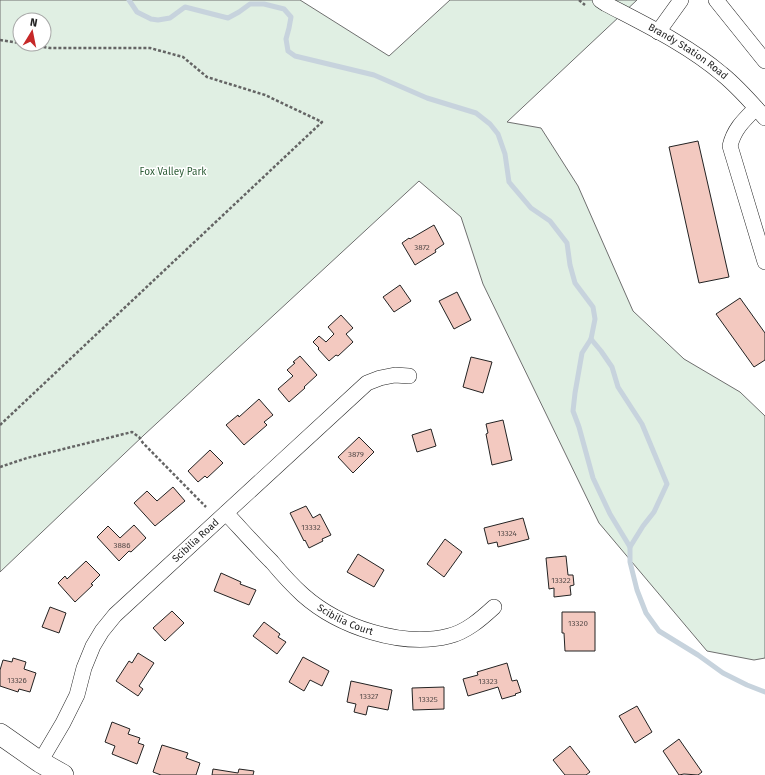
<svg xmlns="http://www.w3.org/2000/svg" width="765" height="775" viewBox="0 0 765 775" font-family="'Fira Sans',sans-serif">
  <rect width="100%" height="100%" fill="#fff"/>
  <path fill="#e0efe3" stroke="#6f6f6f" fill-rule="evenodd" d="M0,0H300L389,56L450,0H637L507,122L541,128L578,186L633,311L684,359L740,392L765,416V658L754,660L707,651L599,523L483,284L461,217L419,181L144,435L0,572ZM20,20H44V44H20Z"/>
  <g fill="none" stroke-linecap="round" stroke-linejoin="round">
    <g stroke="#c7d3dd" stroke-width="5">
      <polyline points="129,0 137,12 151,19 158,20 170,18 185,7 228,18 239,12 250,4 264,4 284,9 291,17 289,28 286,39 288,51 295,56 374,75 427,98 476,113 490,124 498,134 505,154 509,182 531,208 550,221 567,243 570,265 575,283 593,307 595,319 591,339 582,353 575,393 573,411 579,427 593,478 610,514 630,547 630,562 637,590 646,613 659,631 698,655 723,673 747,685 765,692"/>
      <polyline points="591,339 601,351 612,367 618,387 642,424 667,484 654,512 643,526 630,547"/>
    </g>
  </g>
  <g fill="#f3c9c0" stroke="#222">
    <polygon points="698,141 729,277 699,283 669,147"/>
    <polygon points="434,225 444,244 435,250 436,252 415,265 402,243 409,238 410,239"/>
    <polygon points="400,285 411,301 394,312 383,297"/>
    <polygon points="457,292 471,320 454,329 439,301"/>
    <polygon points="740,298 765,333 765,360 754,367 716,314"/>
    <polygon points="341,315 353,328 346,334 353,342 338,356 336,355 329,361 318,349 319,348 313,342 319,336 326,342 334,334 328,327"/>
    <polygon points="300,356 317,375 304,387 305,388 289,402 278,389 293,376 287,370 295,363 293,362"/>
    <polygon points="471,357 492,362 483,393 463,387"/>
    <polygon points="259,399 273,415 264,422 267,425 244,445 226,425 238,415 239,417"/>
    <polygon points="503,420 512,460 492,465 486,434 488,433 486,424"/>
    <polygon points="431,429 436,446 417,452 412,435"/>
    <polygon points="359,437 374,452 353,473 338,457"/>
    <polygon points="210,450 223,463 207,478 205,476 198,482 188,471"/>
    <polygon points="173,487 185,501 155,526 134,503 147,491 157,501"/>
    <polygon points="306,506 313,518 320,514 331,535 322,539 323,541 309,548 305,540 304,541 290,513"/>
    <polygon points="523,518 529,539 498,547 497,542 488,544 484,528"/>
    <polygon points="134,525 146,538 131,552 129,551 119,561 97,537 108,526 120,538"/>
    <polygon points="445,539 462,552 444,577 427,564"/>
    <polygon points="358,554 384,570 374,587 347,572"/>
    <polygon points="566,556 568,575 573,575 574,585 570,586 571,595 554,597 554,588 549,589 546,558"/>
    <polygon points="86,561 100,575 91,584 93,585 75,602 58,583 65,576 67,579"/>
    <polygon points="221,573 241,582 240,584 256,590 249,605 214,591"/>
    <polygon points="50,607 66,613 59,633 42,627"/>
    <polygon points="172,611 184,623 165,641 153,628"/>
    <polygon points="562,612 595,612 595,651 565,651 564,633 562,633"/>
    <polygon points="264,622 280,634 278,637 286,642 277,654 253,636"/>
    <polygon points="138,653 154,663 139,686 143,689 138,696 116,681 129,661 132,663"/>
    <polygon points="303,657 329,671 322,686 310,680 304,691 289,682"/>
    <polygon points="13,658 26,662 24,669 36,673 30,692 19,689 18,692 0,686 0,670 3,660 12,662"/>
    <polygon points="507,663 512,681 517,680 521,692 515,694 516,695 502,699 498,687 468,696 463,679 478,675 477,672"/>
    <polygon points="351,681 392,690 388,710 368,706 366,715 354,712 356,704 347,702"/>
    <polygon points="444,687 444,709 413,710 412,688"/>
    <polygon points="637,706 652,732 635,743 619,716"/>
    <polygon points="112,722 130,729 128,734 140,738 138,743 144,745 137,764 112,754 115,746 105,742"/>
    <polygon points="679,739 702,772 698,775 684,774 679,775 663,751"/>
    <polygon points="162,745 188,753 186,758 200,763 196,775 161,775 153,772"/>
    <polygon points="570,746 590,772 586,775 565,775 553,760"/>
    <polygon points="213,769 238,773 239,769 254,771 253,775 212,775"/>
  </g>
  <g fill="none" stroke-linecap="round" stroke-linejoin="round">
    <defs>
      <g id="street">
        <path id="s1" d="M600,0L606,4C646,25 688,45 722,74C738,87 752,103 765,118"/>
        <polyline points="716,0 765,61"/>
        <polyline points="658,32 681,0"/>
        <path d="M756,108C744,120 734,129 730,146L765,262"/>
        <path id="s2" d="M226,513C241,529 256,546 272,562C282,574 292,585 303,595C339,627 402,648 449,636C466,632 481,619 494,607"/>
        <path id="s3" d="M40,762L63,723L77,695L84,668L93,646L102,631L115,615L367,383L380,378L395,375L409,376"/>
      </g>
      <polyline id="secondary" points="0,734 40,762 63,775"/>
    </defs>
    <use href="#street" stroke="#222" stroke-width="16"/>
    <use href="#secondary" stroke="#222" stroke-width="22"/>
    <g stroke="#646464" stroke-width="2.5" stroke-dasharray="3 2" stroke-linecap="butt">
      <polyline points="579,0 585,5"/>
      <polyline points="0,40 20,43"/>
      <polyline points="0,425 322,122 265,95 207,77 183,57 150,48 50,48 25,44"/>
      <polyline points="0,467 27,458 132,432 139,437 143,443 206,507"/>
    </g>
    <use href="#street" stroke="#fff" stroke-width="15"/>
    <use href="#secondary" stroke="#fff" stroke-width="21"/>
  </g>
  <g text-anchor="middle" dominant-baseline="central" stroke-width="3" stroke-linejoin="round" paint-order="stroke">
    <g font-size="8" fill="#564c4a">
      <text x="422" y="247">3872</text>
      <text x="356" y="454">3879</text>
      <text x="311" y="527">13332</text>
      <text x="507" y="533">13324</text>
      <text x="122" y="545">3886</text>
      <text x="561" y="580">13322</text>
      <text x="578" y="623">13320</text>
      <text x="17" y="680">13326</text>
      <text x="488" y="681">13323</text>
      <text x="369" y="696">13327</text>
      <text x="428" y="699">13325</text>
    </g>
    <g font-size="10" fill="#222" stroke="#fff">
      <text stroke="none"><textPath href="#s1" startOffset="102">Brandy Station Road</textPath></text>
      <text stroke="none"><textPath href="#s3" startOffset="276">Scibilia Road</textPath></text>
      <text stroke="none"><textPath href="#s2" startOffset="162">Scibilia Court</textPath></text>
    </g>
    <g font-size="10" fill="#2f5e38" stroke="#fff">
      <text x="173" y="172">Fox Valley Park</text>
    </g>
  </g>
  <g transform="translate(32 32) rotate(10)"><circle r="19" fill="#ffffff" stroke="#a7a7a7"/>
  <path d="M0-3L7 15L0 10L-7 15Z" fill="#c62828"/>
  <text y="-6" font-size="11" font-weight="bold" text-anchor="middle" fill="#222222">N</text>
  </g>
</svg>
